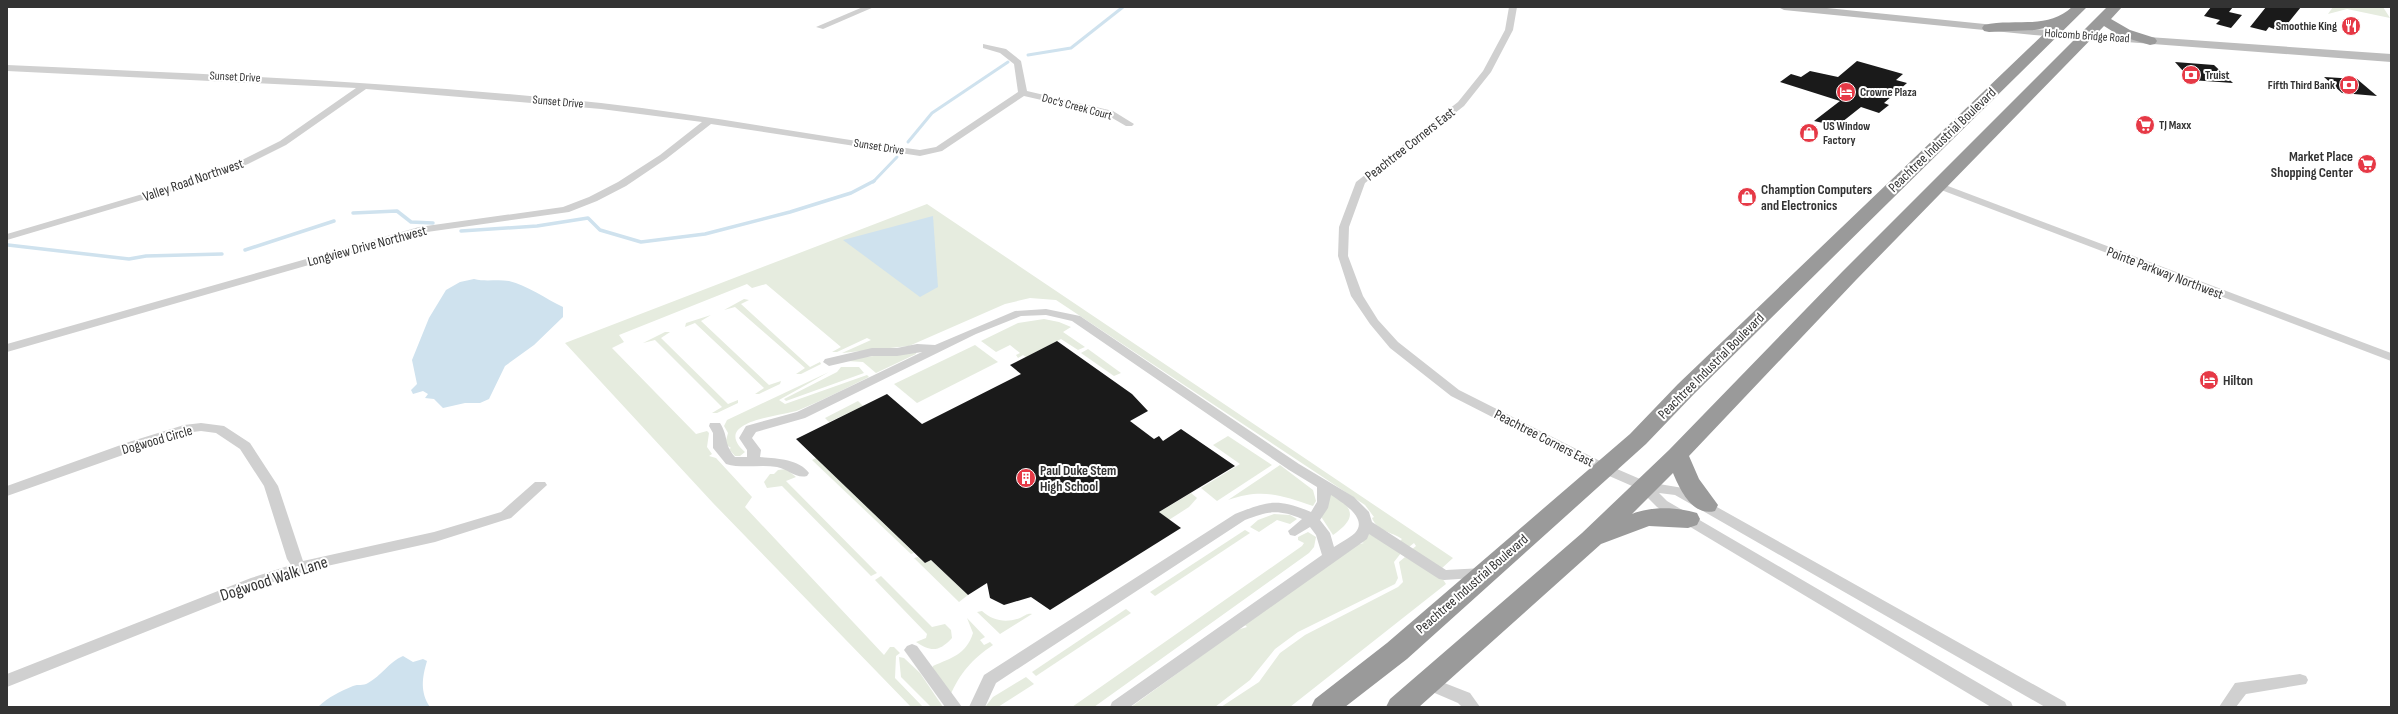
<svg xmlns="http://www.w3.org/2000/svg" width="2398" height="714" viewBox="0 0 2398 714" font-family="'Sofia Sans Condensed',sans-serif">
  <rect width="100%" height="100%" fill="#fff"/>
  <g fill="#e6ecdf">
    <polygon points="2333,7 2383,7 2390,18 2347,9 2328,14"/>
    <path d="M927,204L1453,558L1441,569L1411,550L1416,546L1414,543L1409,547L1400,541L1402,539C1392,532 1377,531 1372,518L1374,517L1365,505L1056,300L1030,298L1005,304L909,346L842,353L871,340L867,338L837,352H832L841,347L766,284L752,288L747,284L619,335L624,342L612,348L696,434L707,431L709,433L707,447L712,454L709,456L716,458L752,497L745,507L884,655L890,647H894L900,653L896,656L895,678L923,707H911L713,503L565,343Z"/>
    <polygon points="744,299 749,300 741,304 810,367 820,362 821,364 801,374 796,374 805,368 735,307 724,310"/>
    <polygon points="711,315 701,321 769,385 781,381 780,384 759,394 755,394 764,388 695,323 685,327 686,323"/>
    <polygon points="1044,319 1059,322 1071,327 1063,332 1085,347 1078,350 1061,339 1026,357 1023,355 1018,358 1016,355 1020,353 1010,345 996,352 981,341 1018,323"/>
    <polygon points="665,332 670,332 661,338 728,404 738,400 738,403 717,413 712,413 722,407 655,340 643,343"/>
    <polygon points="975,345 998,362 917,403 894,384"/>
    <polygon points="1088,349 1121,373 1114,376 1081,353"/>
    <polygon points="916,352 916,354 876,373 863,362 847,361 853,358"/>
    <polygon points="841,367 859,367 864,373 786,401 784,399 837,372"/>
    <path d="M829,372L779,400L785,404L867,375L869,377C846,388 823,400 799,410C785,416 709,420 745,452L740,456H735L729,449L731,448L725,444L728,433L724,426L727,420Z"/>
    <polygon points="858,401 863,406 829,422 825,418"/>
    <polygon points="1228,436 1272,465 1217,501 1201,488 1240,464 1213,445"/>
    <polygon points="816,458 914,553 911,554 812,460"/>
    <path d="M1280,465L1313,490L1316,501L1313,506C1281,495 1262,488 1228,500Z"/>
    <polygon points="786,469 796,477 786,481 877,573 871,576 782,486 767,488 764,482 770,474 774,474 778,470"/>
    <path d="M1329,492C1353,507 1359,517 1333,535L1320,515Z"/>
    <polygon points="1191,493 1197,498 1189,507 1161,525 1151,517"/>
    <polygon points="1274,514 1290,515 1297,519 1290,524 1277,520 1259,532 1250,527 1258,520"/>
    <polygon points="1245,530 1250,533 1155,596 1150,592"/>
    <polygon points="1308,532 1316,537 1314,547 1309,553 1094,707 1072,707 1302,546 1304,543 1298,540 1298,537"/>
    <polygon points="1368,533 1401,553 1394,562 1398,578 1395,584 1298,632 1275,649 1250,680 1215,707 1131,707 1237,630 1247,627 1245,625 1355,545 1364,543 1361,542"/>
    <polygon points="918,557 925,563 931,560 968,595 959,602 914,558"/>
    <polygon points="1405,557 1442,578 1446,584 1290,707 1221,707 1259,682 1280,653 1305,635 1398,587 1403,582 1399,562"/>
    <path d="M881,576L932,627L945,624L951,630L952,638C939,652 931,652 916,642L926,638L927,634L875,580Z"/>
    <polygon points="1126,609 1131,613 1036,676 1032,672"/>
    <path d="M982,611C993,621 1006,623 1020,618C1025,616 1027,613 1032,614L1000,634L977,612Z"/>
    <path d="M967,618L985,637L980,640L984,645L990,642L993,645C972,659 960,673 950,696L932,669L933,666C951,658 966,655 973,633Z"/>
    <polygon points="899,657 904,658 920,673 943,707 931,707 901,677"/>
    <polygon points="1026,677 1034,684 998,707 985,707 993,697"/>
  </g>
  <g fill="#cfe2ee">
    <polygon points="933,216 938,287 920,297 843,240"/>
    <path d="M474,279C486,282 497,279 509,281C527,285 546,299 563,307V317L534,345L505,366L489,399L480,403H465L443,408L434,399L425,398L428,394L423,391L413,394L411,390L417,384L412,360L429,318L446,290L460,282Z"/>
    <path d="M403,656L413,662L423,659L427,661C422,678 420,692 430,707H318C328,697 341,691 353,686C358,684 363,686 368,683C381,676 389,662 403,656Z"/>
  </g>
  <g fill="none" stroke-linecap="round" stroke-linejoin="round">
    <g stroke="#cfe2ee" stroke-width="3">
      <polyline points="1028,55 1071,48 1123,7"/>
      <polyline points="908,142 932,113 1008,62"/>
      <polyline points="873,182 897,157"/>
    </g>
    <g stroke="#cfe2ee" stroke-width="3.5">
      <polyline points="353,213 397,211 411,222 433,223"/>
      <polyline points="461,231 537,226 588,218 600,230 641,242 705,234 790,212 851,193 874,181"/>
      <polyline points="8,245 129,259 146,256 222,254"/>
      <polyline points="245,250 334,221"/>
    </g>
  </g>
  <g fill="#1a1a1a">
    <polygon points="2211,7 2233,7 2229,12 2242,15 2231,28 2216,24 2220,20 2204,16"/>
    <polygon points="2266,7 2301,7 2284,28 2276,26 2274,29 2269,27 2266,31 2250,27"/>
    <polygon points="1857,61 1903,74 1896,80 1907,83 1884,103 1889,105 1879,113 1861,107 1837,126 1814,121 1840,101 1780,82 1791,74 1801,77 1810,71 1838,77"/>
    <polygon points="2175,62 2214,65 2233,83 2191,80"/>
    <polygon points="2324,77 2357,79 2377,96 2342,93"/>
    <polygon points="1057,341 1132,394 1148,411 1130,421 1154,439 1159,436 1163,441 1181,429 1235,466 1159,512 1181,528 1050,610 1031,597 1004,605 990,598 987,583 968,595 931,560 925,563 796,439 887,394 922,424 1021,374 1010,365"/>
  </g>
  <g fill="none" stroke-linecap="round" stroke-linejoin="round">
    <g fill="#d0d0d0" fill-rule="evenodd">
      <polygon points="863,7 874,7 823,29 816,27"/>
      <polygon points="1509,7 1517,7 1513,30 1491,72 1464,106 1365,183 1349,227 1348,256 1363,296 1378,320 1398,342 1459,390 1610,466 1647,482 1683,488 2065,702 2067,707 2045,707 1675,495 1659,493 1667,501 2011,702 2013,707 1991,707 1657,507 1639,489 1600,472 1451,396 1390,348 1370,324 1351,296 1338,256 1339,227 1356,182 1458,102 1483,71 1505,30"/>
      <path d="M983,44L1006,49L1021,61L1027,91L1113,111L1134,124L1132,126H1126L1107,115L1024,96L942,151L920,156L711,124L666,159L626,186L597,201L569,212L420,233L7,352V344L419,227L563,207L589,197L618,182L660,155L702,122L601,109L366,89L286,145L248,164L196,184L7,240V234L190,180L242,160L280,141L356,88L7,71V65C205,74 404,82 601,103C708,115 813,136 920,150L936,147L1018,92L1014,64L1000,53L983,48Z"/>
      <polygon points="1940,183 2391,353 2391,361 1936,188 1935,186"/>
      <path d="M1046,309L1080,316L1299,464L1354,497L1369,512L1372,522L1446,570L1483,568L1488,569L1490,573L1488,577L1444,580L1439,579L1369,534L1367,539L1130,707H1110L1112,702L1322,555L1316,535L1310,527L1295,536L1290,535L1288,531L1302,519C1278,509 1268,511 1245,520L996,683L985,707H969L984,675L1235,514C1268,501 1277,498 1311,512L1317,502V487L1289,470L1072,321L1046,315L1021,316L976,334L805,418L756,432L752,438L761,450L760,457C775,458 800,459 809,473L807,476C796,479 788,469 777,467C760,464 743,469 726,464L713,448V433L709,426L710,423H720C729,437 723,443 735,457H747V450L739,438L746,426L797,412L922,352L897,356H872L829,366L823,362L825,359L872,348H897L917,344L935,345L1015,311ZM1331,495C1341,502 1369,518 1355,533C1350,538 1341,542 1334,547L1330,533L1320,520L1328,508Z"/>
      <polygon points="201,423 224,426 250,443 278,486 303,561 434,532 501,512 535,482 545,482 547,485 511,518 435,542 309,570 261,586 7,687 7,674 251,578 291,565 287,559 264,486 240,449 216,433 201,431 185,433 7,496 7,486 129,442 184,425"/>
      <polygon points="912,644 917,646 962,707 945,707 904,650 907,646"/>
      <polygon points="2300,674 2306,676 2308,680 2306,684 2246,694 2236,707 2219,707 2235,683"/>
      <polygon points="1429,677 1470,693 1480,707 1462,707 1458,703 1423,688 1421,683 1423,678"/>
    </g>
    <polygon fill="#bdbdbd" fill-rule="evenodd" points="1778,7 1817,7 2034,29 2391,54 2391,62 2034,35 1784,10"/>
    <g fill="#9a9a9a" fill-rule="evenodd">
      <path d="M2072,7H2087L1694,394L1646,444L1407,659L1345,707H1311L1315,699L1387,643L1630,434L1678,384L2051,27L2034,30L1989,32L1984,31L1982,28L1984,25C2014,18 2048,30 2072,7Z"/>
      <path d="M2107,7H2122L2111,19L2130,30L2155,38L2157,41L2155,44L2150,45L2120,36L2104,26L1856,280L1689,456L1699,479L1718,505L1715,511C1693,517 1680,490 1673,473L1632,514C1651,506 1677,507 1697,513L1700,519L1697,525L1688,528L1649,526L1601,544L1419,707H1386L1390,699L1582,533L1669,450L1842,272Z"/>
    </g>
  </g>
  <defs>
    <symbol id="restaurant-disc" viewBox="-11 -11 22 22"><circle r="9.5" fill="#e63946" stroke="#fff"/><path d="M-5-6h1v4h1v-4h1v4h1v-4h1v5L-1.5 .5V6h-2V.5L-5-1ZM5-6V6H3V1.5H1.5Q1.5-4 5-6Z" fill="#fff"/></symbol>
    <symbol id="bank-disc" viewBox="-11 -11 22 22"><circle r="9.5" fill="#e63946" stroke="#fff"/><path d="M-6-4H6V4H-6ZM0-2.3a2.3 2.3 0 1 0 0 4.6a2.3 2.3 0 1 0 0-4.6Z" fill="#fff"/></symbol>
    <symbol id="hotel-disc" viewBox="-11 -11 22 22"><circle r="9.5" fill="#e63946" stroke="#fff"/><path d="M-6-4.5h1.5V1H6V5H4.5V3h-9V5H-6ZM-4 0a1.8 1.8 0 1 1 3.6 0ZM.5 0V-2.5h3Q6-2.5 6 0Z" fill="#fff"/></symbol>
    <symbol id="supermarket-disc" viewBox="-11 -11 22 22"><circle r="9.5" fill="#e63946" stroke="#fff"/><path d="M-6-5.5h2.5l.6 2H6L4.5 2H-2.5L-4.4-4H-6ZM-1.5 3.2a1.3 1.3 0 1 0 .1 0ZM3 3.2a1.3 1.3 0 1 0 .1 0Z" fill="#fff"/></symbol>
    <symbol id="shop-disc" viewBox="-11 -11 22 22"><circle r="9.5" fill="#e63946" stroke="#fff"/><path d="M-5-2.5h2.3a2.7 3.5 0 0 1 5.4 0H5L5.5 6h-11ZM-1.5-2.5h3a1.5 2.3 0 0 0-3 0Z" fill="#fff"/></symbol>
    <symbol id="building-disc" viewBox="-11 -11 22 22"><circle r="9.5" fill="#e63946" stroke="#fff"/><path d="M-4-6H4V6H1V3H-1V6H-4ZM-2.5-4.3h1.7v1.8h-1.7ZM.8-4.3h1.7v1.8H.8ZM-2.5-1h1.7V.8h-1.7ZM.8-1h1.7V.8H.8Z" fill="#fff"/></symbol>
  </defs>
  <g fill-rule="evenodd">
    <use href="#restaurant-disc" x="2340" y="15" width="22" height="22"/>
    <use href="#bank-disc" x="2180" y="64" width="22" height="22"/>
    <use href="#bank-disc" x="2338" y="74" width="22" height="22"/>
    <use href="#hotel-disc" x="1835" y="81" width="22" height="22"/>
    <use href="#supermarket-disc" x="2134" y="114" width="22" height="22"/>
    <use href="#shop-disc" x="1798" y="122" width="22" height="22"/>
    <use href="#supermarket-disc" x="2356" y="153" width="22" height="22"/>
    <use href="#shop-disc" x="1736" y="186" width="22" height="22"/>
    <use href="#hotel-disc" x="2198" y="369" width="22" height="22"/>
    <use href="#building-disc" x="1015" y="467" width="22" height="22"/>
  </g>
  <g text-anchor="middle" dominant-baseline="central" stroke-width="4" stroke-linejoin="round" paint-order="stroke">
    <g font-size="12" font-weight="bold" fill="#333" stroke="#fff" text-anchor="start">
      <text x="2337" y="26" text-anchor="end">Smoothie King</text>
      <text x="2205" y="75">Truist</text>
      <text x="2335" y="85" text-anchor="end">Fifth Third Bank</text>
      <text x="1860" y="92">Crowne Plaza</text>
      <text x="2159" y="125">TJ Maxx</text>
      <text x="1823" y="126">US Window<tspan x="1823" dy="14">Factory</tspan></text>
    </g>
    <g font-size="12" fill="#333" stroke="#fff">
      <text transform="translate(2087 36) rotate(4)">Holcomb Bridge Road</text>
      <text transform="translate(235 77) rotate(3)">Sunset Drive</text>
      <text transform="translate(558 102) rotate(5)">Sunset Drive</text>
      <text transform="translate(1077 107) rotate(15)">Doc's Creek Court</text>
      <text transform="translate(879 147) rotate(9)">Sunset Drive</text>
    </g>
    <g font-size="14" fill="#333" stroke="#fff">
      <text transform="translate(1942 140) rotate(-44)">Peachtree Industrial Boulevard</text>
      <text transform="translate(1410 144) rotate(-38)">Peachtree Corners East</text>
      <text transform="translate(193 180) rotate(-19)">Valley Road Northwest</text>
      <text transform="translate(367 246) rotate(-15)">Longview Drive Northwest</text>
      <text transform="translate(2165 273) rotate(21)">Pointe Parkway Northwest</text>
      <text transform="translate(1711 366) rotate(-45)">Peachtree Industrial Boulevard</text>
      <text transform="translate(1544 438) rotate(27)">Peachtree Corners East</text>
      <text transform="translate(157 440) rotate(-16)">Dogwood Circle</text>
      <text transform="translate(1472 584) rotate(-41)">Peachtree Industrial Boulevard</text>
    </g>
    <g font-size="14" font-weight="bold" fill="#333" stroke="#fff" text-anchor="start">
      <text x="2353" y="156" text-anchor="end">Market Place<tspan x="2353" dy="16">Shopping Center</tspan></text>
      <text x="1761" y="189">Chamption Computers<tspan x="1761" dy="16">and Electronics</tspan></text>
      <text x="2223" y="380">Hilton</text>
      <text x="1040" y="470">Paul Duke Stem<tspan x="1040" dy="16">High School</tspan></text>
    </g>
    <g font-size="17" fill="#333" stroke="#fff">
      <text transform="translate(274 579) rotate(-18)">Dogwood Walk Lane</text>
    </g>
  </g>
  <rect width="2398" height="714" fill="none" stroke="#333333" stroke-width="16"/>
</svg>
